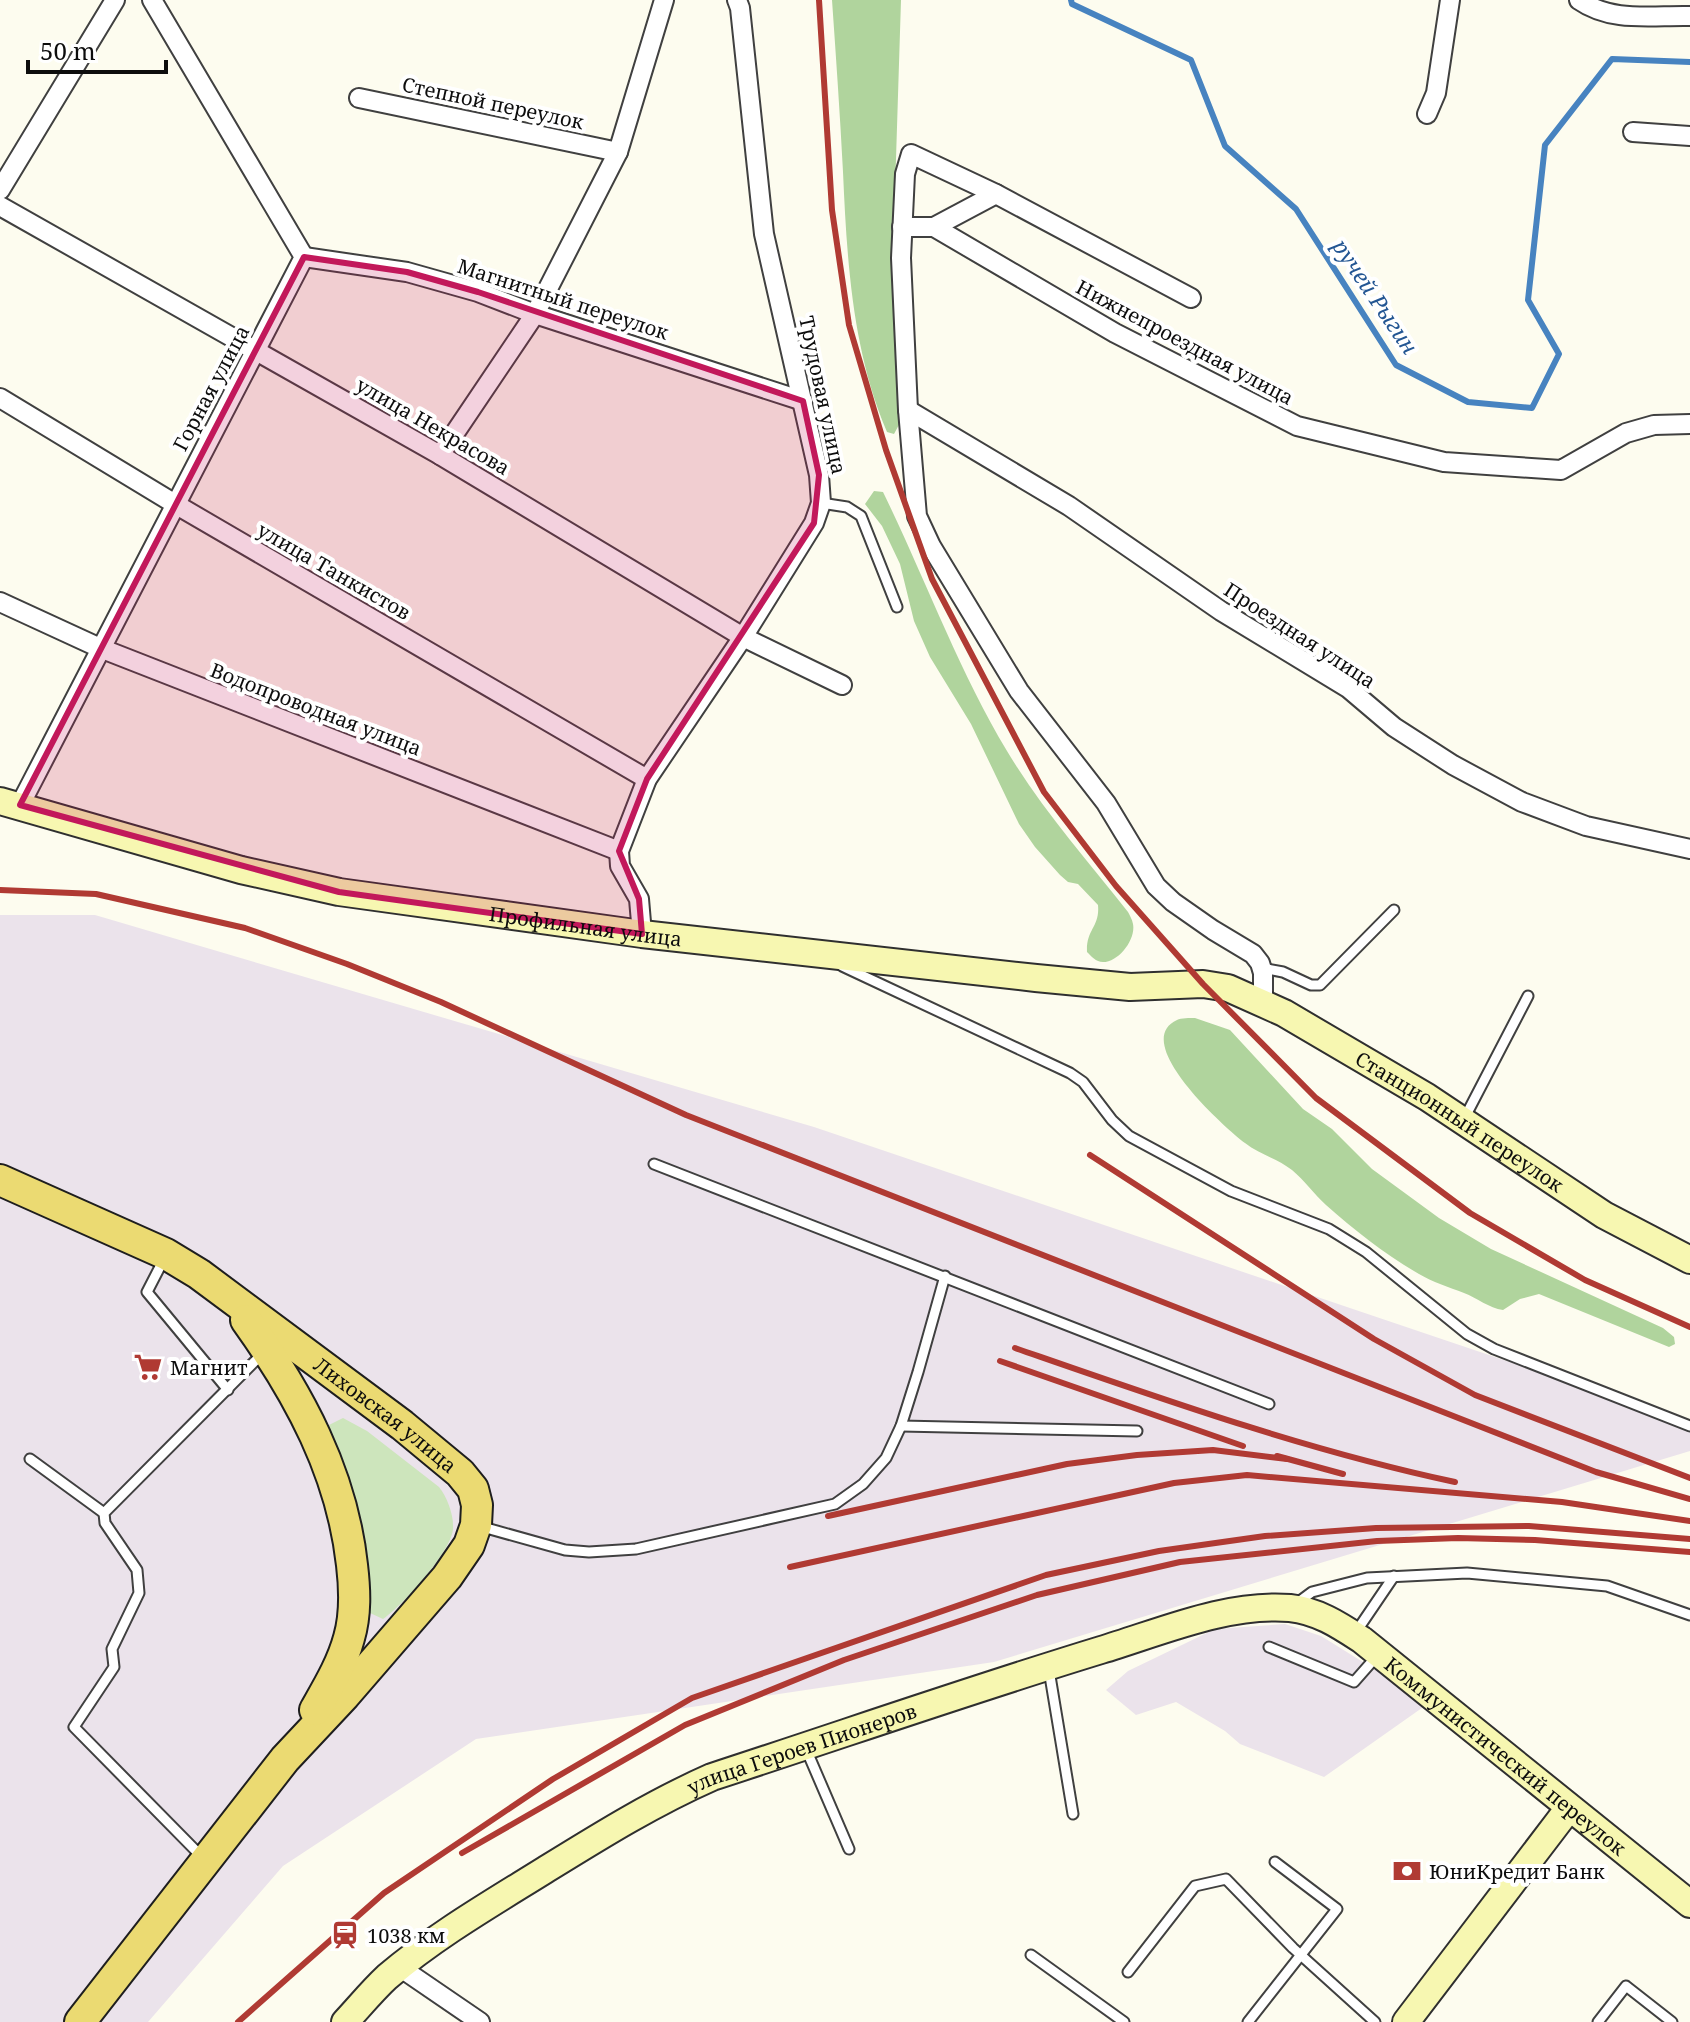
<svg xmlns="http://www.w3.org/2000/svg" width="1690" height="2022" viewBox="0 0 1690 2022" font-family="'Noto Serif',serif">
  <rect width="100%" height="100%" fill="#fdfcef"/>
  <g fill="#ebe3eb">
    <polygon points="0,915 95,915 814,1127 1690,1423 1690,1451 994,1662 476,1739 283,1866 148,2022 0,2022"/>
    <polygon points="1285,1624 1321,1636 1429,1703 1324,1777 1240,1744 1225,1731 1176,1702 1136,1715 1106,1690 1128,1671 1215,1629"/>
  </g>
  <path fill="#cde5bc" d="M343,1418L367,1431L439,1487C447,1497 454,1515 453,1529C451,1552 402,1606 383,1619L370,1613L327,1426Z"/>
  <g fill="#b0d49d">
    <path d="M832,0H901L893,254L901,421L894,434L887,432C852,350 847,260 843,172C840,115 836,57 832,0Z"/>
    <path d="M874,491L883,492C925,578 958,669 1007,751C1041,808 1086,859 1128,912C1130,916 1132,919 1133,924C1136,939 1119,962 1103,962C1096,962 1091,956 1087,952C1086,929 1100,927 1098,905L1078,884L1068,882L1060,875L1035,847L1019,824L971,724L930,657L914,621L900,564L882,526L865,504Z"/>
    <path d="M1195,1018L1230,1030L1303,1109L1332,1129L1372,1169L1439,1218L1491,1249L1663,1328L1674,1337L1675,1344L1669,1347L1539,1294L1520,1299L1503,1310C1489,1308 1477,1298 1464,1293C1449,1287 1432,1282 1419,1274C1386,1255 1354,1230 1326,1205C1314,1194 1305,1181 1292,1170C1278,1159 1259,1154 1245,1143C1225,1128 1129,1042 1177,1020C1181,1018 1190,1018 1195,1018Z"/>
  </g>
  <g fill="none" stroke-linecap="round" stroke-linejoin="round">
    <polyline stroke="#4783c0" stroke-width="6" points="1071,0 1072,4 1191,60 1225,146 1296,209 1396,365 1468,402 1532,408 1559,354 1528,300 1545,145 1612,59 1690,62"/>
    <defs>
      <g id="lane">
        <polyline points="821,503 847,507 861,516 897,607"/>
        <polyline points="842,966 1070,1073 1083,1082 1112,1120 1129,1136 1231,1191 1329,1229 1366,1252 1467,1334 1494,1349 1690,1426"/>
        <polyline points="1262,968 1283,972 1311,985 1320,985 1394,910"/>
        <polyline points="1464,1119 1528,996"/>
        <polyline points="654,1164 1269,1404"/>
        <polyline points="164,1259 147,1292 228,1390"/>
        <polyline points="901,1426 1137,1431"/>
        <polyline points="30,1459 104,1513"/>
        <polyline points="479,1526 565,1550 589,1552 636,1549 835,1504 863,1484 886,1458 901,1426 918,1372 945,1276"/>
        <polyline points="1293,1606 1312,1592 1367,1578 1467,1573 1607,1586 1690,1615"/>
        <polyline points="1356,1632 1394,1576"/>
        <polyline points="1269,1647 1354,1682 1376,1657"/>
        <polyline points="1049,1670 1073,1814"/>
        <polyline points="806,1749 849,1849"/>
        <polyline points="203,1858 74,1727 114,1667 112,1649 139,1593 137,1570 105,1523 104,1513 264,1352"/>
        <polyline points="1031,1955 1124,2022"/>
        <polyline points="1128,1972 1195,1886 1226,1879 1293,1948 1375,2022"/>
        <polyline points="1248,2022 1337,1909 1275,1862"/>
        <polyline points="1598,2022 1626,1986 1672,2022"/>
      </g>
      <g id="street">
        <path d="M1579,0C1612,23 1652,15 1690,16"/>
        <polyline points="359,98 618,152"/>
        <polyline points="1427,114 1436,93 1450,0"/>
        <polyline points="1633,132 1690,136"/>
        <polyline points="0,190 115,0"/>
        <polyline points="0,206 440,455 743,637 842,685"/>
        <polyline points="902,227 934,227 1115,333 1297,426 1444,462 1561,470 1626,433 1654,425 1690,424"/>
        <polyline points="934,227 996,194"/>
        <polyline points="304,257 407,272 478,292 535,314 803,401"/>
        <polyline points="1191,298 996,194 911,154 905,174 901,258 908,410 917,516 931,546 1019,691 1106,803 1156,886 1173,902 1213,930 1253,954 1260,963 1263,973 1263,1003"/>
        <polyline points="0,398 175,504 647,779"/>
        <polyline points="908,410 1069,506 1221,611 1348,688 1394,727 1453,765 1522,802 1586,826 1690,849"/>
        <polyline points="440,455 535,314 618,152 664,0"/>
        <polyline points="0,602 100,648 619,851"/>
        <polyline points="20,805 304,257 152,0"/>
        <polyline points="642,934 639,899 620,866 619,851 647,779 743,637 814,523 821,503 819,475 764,234 740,8 737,0"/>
        <polyline points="401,1968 480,2022"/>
      </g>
      <g id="secondary">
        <path id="s1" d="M0,801L241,870L339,892L642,934L1036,978L1130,987L1203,984L1228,988L1284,1013L1427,1097L1604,1215L1690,1260"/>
        <path id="s2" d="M345,2022C359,2007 372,1991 387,1977C435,1936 492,1903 545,1870C600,1836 653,1803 712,1777C841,1735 970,1690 1101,1650C1161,1632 1226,1603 1290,1608C1318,1611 1339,1625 1362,1640L1690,1904"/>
        <polyline points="1406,2022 1569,1808"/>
      </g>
      <g id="primary">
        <path id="s3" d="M0,1180L166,1254L199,1274L402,1425L460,1473L473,1489L477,1505L476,1525L469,1545L447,1577L345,1695L285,1759L80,2022"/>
        <path d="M246,1320C299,1394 342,1473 352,1565C355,1590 356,1614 349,1638C342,1664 328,1687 315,1710"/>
      </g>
    </defs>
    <use href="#lane" stroke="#404040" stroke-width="13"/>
    <use href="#street" stroke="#404040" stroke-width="22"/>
    <use href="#secondary" stroke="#2f2f2f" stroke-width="30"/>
    <use href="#primary" stroke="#1e1e1e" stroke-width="34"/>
    <use href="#lane" stroke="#fff" stroke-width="9"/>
    <use href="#street" stroke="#fff" stroke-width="18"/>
    <use href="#secondary" stroke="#f7f7b1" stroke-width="26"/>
    <use href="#primary" stroke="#ebda72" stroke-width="30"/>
    <g stroke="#b03a33" stroke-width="6">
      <polyline points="819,0 832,210 849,325 886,450 932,579 1044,792 1116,886 1203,984 1316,1098 1470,1213 1585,1280 1690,1327"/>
      <polyline points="0,890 96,894 245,928 347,964 441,1002 686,1115 1596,1472 1690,1499"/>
      <polyline points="1090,1155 1374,1339 1475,1395 1690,1478"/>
      <path d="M1015,1348C1159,1398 1305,1450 1455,1482"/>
      <polyline points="1000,1361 1243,1446"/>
      <polyline points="1277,1456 1343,1474"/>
      <polyline points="828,1516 1067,1464 1137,1455 1213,1450 1287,1459"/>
      <polyline points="790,1567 1174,1483 1247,1475 1562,1502 1690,1521"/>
      <polyline points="462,1853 685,1725 844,1660 1037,1595 1180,1562 1377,1541 1458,1538 1535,1540 1690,1552"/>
      <polyline points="238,2022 384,1893 553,1779 692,1698 1046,1575 1159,1551 1265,1536 1376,1528 1529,1526 1690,1539"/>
    </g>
  </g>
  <path fill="#c2185b" fill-opacity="0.2" stroke="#c2185b" stroke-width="6" stroke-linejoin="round" d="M304,257L407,272L478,292L803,401L819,475L814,523L647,779L619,851L639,899L642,934L339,892L20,805Z"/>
  <defs>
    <symbol id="supermarket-bare" viewBox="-9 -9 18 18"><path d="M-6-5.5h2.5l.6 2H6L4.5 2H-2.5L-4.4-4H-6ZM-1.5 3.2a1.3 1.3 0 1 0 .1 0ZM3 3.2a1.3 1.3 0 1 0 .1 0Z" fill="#b03a33" stroke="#fff" stroke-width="2.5" paint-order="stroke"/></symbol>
    <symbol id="bank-bare" viewBox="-9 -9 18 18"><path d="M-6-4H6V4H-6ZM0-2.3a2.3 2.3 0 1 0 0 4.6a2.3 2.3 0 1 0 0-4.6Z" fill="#b03a33" stroke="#fff" stroke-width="2.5" paint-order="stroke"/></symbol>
    <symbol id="station-bare" viewBox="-9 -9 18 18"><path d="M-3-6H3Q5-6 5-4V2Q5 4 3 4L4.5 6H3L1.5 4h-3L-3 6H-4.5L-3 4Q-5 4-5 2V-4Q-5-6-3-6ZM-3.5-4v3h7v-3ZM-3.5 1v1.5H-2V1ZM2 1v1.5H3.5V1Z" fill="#b03a33" stroke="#fff" stroke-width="2.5" paint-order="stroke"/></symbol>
  </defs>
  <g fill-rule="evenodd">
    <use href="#supermarket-bare" x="128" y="1347" width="40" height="40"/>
    <use href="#bank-bare" x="1387" y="1851" width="40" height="40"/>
    <use href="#station-bare" x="325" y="1915" width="40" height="40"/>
  </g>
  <g text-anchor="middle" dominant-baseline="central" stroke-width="8" stroke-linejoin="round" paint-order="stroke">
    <g font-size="20" fill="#0d0d0d" stroke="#fff">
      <text transform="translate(493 103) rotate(12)">Степной переулок</text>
      <text transform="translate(563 299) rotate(18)">Магнитный переулок</text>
      <text transform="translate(1185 342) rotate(28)">Нижнепроездная улица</text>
      <text transform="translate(211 388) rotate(-62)">Горная улица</text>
      <text transform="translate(823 395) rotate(78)">Трудовая улица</text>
      <text transform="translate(433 426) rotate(30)">улица Некрасова</text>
      <text transform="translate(334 571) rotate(30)">улица Танкистов</text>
      <text transform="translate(1300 635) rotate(33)">Проездная улица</text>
      <text transform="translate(316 709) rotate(21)">Водопроводная улица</text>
      <text stroke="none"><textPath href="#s1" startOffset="600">Профильная улица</textPath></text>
      <text stroke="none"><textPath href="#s1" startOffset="1514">Станционный переулок</textPath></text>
      <text stroke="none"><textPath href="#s3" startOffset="454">Лиховская улица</textPath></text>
      <text stroke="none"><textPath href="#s2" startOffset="538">улица Героев Пионеров</textPath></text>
      <text stroke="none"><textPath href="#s2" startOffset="1312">Коммунистический переулок</textPath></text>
    </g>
    <g font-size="20" fill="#0d0d0d" stroke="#fff" text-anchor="start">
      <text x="170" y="1367">Магнит</text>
      <text x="1429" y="1871">ЮниКредит Банк</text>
      <text x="367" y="1935">1038 км</text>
    </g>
    <g font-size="22" font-style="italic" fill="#235693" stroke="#fff">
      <text transform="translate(1376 296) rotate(56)">ручей Рыгин</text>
    </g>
  </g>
  <path d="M28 60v12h138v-12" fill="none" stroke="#0d0d0d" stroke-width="4"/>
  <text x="40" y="60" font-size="24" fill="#0d0d0d" stroke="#ffffff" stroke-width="6" paint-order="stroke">50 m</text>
</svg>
